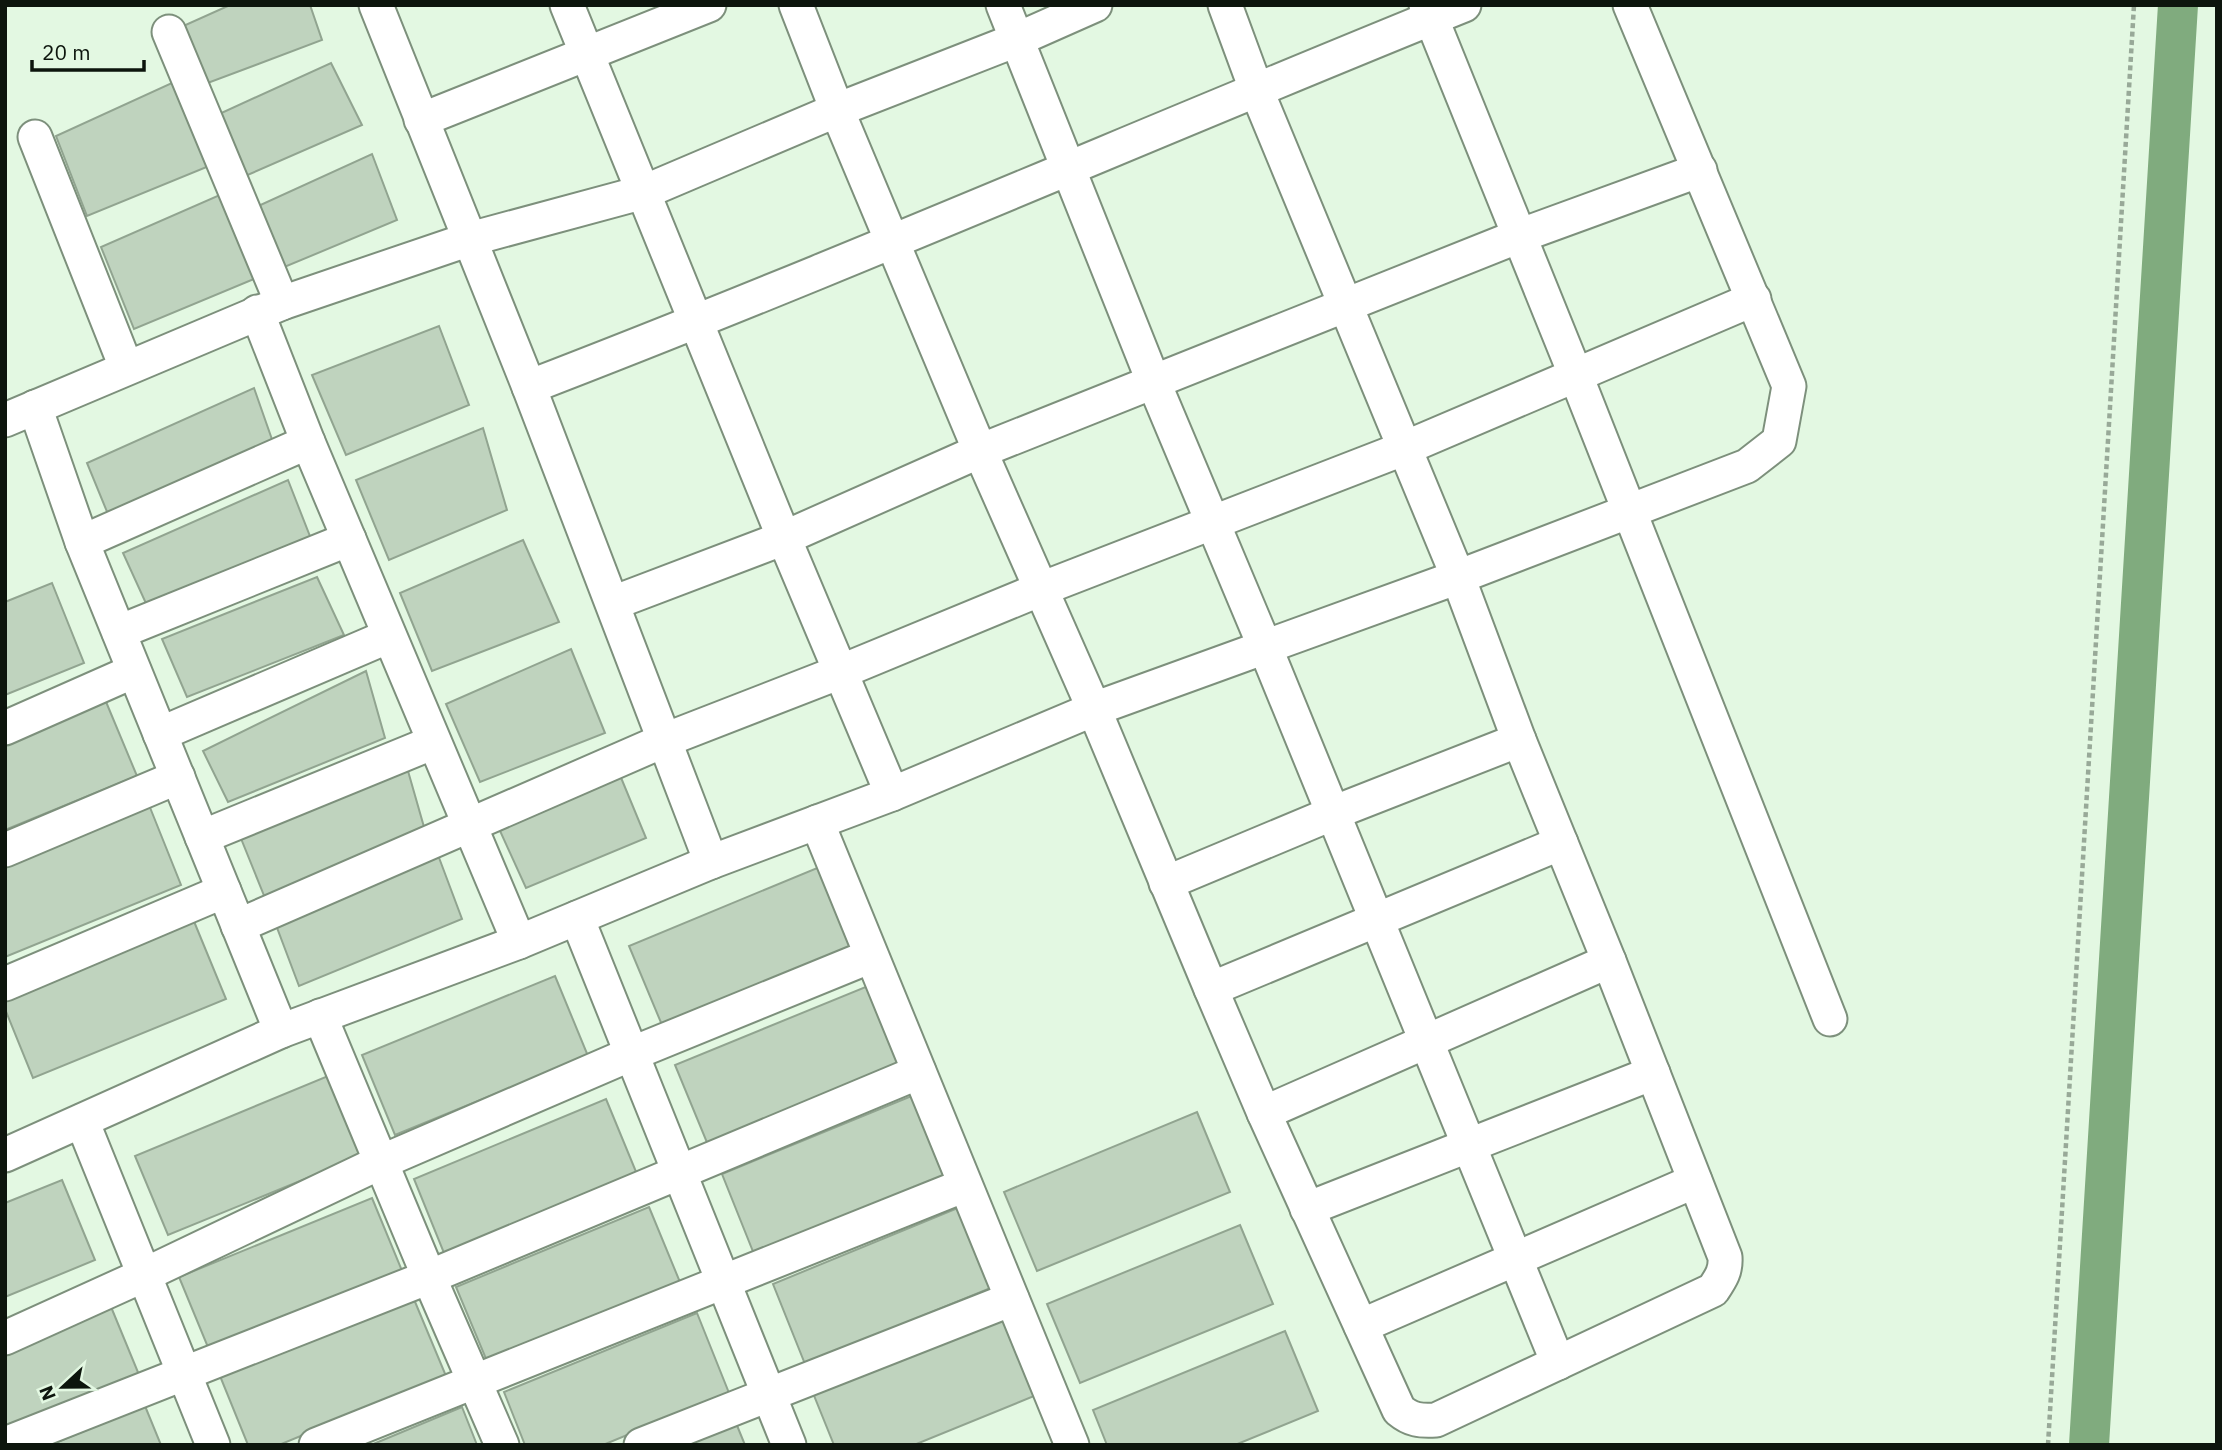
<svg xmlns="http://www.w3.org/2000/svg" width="2222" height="1450" viewBox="0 0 2222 1450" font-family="'IBM Plex Sans',sans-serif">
  <rect width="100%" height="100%" fill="#e3f8e2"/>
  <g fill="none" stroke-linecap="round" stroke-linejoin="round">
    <polyline stroke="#80ab7e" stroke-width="40" points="2089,1445 2178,5"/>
  </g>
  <g fill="#bfd3be" stroke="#91a490" stroke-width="2">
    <polygon points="230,5 310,5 322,40 205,84 181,27"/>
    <polygon points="331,63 362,125 243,177 217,115"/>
    <polygon points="174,82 214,164 87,216 56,136"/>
    <polygon points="372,154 397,220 282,268 256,207"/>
    <polygon points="222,194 261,276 134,329 101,247"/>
    <polygon points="439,326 469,405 346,455 312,375"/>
    <polygon points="254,388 275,448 110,519 87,463"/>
    <polygon points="483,428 507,510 389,560 356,480"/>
    <polygon points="288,480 313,544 149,610 123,553"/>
    <polygon points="523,540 559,622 432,671 400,593"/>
    <polygon points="317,577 344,635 187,697 162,639"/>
    <polygon points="52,583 84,663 5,695 5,602"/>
    <polygon points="571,649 605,733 480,782 446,704"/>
    <polygon points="366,671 385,738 228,802 203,751"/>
    <polygon points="104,697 137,776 5,830 5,737"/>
    <polygon points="406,764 424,827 265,898 240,836"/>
    <polygon points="617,768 646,838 526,888 496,822"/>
    <polygon points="149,805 181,885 5,957 5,864"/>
    <polygon points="438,855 462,919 299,986 276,925"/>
    <polygon points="822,866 855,946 662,1025 629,946"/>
    <polygon points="193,919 226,999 33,1078 5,1009 5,997"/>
    <polygon points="555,976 588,1056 395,1135 362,1055"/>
    <polygon points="868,986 900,1066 708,1145 675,1065"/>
    <polygon points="328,1076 361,1156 168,1235 135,1156"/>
    <polygon points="914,1095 947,1175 754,1254 722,1174"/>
    <polygon points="606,1099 639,1179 446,1258 414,1179"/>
    <polygon points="1197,1112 1230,1192 1037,1271 1004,1192"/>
    <polygon points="62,1180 95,1260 5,1297 5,1203"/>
    <polygon points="372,1198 405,1278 212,1357 179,1277"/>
    <polygon points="965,1205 998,1285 805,1364 773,1284"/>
    <polygon points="649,1207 682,1287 489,1366 456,1287"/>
    <polygon points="1240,1225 1273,1304 1080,1383 1047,1304"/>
    <polygon points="413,1297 446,1376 279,1445 248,1445 220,1376"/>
    <polygon points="109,1302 142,1382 5,1438 5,1345"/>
    <polygon points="697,1313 729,1393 603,1445 525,1445 504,1392"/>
    <polygon points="1006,1314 1039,1394 914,1445 834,1445 813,1393"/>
    <polygon points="1285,1331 1318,1411 1235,1445 1107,1445 1093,1410"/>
    <polygon points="145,1406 161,1445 50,1445"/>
    <polygon points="462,1407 477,1445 371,1445"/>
    <polygon points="736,1423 745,1445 683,1445"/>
  </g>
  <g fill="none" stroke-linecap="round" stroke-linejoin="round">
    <defs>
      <g id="street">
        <polyline points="376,5 529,387 711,862"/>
        <polyline points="567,5 784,538 892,794"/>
        <path d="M796,5L837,110L980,451L1094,709L1211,989L1264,1113L1399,1410C1411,1420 1420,1421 1436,1420L1713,1290C1721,1278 1726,1271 1725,1257L1609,961L1519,740L1458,577L1256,89L1225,5"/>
        <polyline points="1003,5 1154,383 1265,647 1558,1363"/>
        <polyline points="1426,5 1576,376 1830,1019"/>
        <polyline points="169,32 282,303"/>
        <polyline points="421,120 709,5"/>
        <polyline points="35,137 126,367"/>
        <polyline points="257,312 308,442 519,942"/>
        <path d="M529,387C844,266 1152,131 1464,5"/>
        <polyline points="35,407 82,542 281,1031"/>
        <polyline points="5,420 282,303 470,239 644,192 837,110 1016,40 1095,5"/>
        <polyline points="82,542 308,442"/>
        <polyline points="613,603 784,538 980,451 1519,236 1700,170"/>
        <polyline points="119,632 349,539"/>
        <polyline points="5,728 134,671"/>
        <polyline points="160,734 389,636"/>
        <polyline points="817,822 1072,1445"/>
        <polyline points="202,837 434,742"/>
        <polyline points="5,850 178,777"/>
        <polyline points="1166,883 1343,809 1519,740"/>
        <polyline points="577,918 789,1445"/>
        <polyline points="238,926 665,740 840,672 1041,589 1405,448 1754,299"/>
        <polyline points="5,984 224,891"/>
        <polyline points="1211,989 1561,843"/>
        <polyline points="320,1016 429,1277 502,1445"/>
        <polyline points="1264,1113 1609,961"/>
        <polyline points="82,1121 213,1445"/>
        <polyline points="5,1155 281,1031 519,942 711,862 892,794 1094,709 1458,577 1747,466 1779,441 1789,386 1630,5"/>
        <polyline points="1307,1209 1653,1073"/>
        <polyline points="1361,1326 1695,1181"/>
        <polyline points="5,1338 144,1275 381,1162 631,1054 871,956"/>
        <polyline points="5,1444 429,1277 919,1072"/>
        <polyline points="316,1445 965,1185"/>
        <polyline points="641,1445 1012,1299"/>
      </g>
    </defs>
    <use href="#street" stroke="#7d907c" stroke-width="37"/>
    <polyline stroke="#98a998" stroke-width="4.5" stroke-dasharray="5 3.5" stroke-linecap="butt" points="2048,1445 2134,5"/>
    <use href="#street" stroke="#fff" stroke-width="33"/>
  </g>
  <rect width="2222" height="1450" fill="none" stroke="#0d150d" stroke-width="14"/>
  <g transform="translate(63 1387) rotate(248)" stroke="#e3f8e2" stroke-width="5" paint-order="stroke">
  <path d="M0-5L12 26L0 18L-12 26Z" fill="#0d150d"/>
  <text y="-10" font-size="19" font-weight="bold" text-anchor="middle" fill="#0d150d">N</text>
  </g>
  <path d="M32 60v10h112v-10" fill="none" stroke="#0d150d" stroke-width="3.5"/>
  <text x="42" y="60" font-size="21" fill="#0d150d" stroke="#e3f8e2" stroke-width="5" paint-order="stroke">20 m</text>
</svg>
